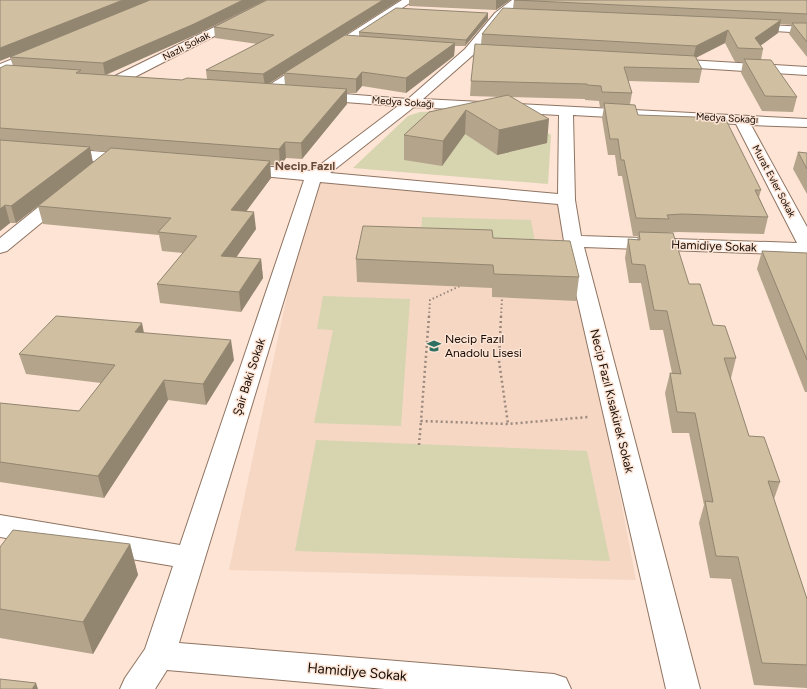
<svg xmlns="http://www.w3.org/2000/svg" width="807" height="689" viewBox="0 0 807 689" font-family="Figtree,sans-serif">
  <rect width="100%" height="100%" fill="#fde4d4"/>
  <polygon fill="#f5d7c4" points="317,175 566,200 576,264 636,580 229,570 311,182"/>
  <g fill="#d7d4b0">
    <polygon points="445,111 532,123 551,135 548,184 353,168 408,116 420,112"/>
    <polygon points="422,217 531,220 536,247 421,244"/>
    <polygon points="323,296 410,299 401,426 314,423 333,330 317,329"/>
    <polygon points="316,440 587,451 610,561 295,551"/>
  </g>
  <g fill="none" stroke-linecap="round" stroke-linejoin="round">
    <defs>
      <g id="minor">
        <polygon points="269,0 282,0 281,2 121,84 111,84 109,81 111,78"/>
        <polygon points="402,0 414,0 273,95 263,95 261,92 263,89"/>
        <path d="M512,0H524L503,17L473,55L423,99L807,119V127L751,125L807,227V255L584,247L700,689H666L564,241L558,204L320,182L179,643L554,674L566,678L571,689H385L167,670L155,689H120L125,678L145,649L173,566L0,537V515L180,545L304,180L240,174L234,172L232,169L234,166L240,164L312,171L398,106L318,100L313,99L311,96L313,93L318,92L408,99L465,49L495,13ZM414,107L559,115L558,194L330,173ZM573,115L736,124L797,243L581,236L575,200Z"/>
        <polygon points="748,24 807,27 807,33 744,29 742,27 744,25"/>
        <polygon points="40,48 44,49 46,52 44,55 0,72 0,64"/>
        <polygon points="670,59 807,67 807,75 666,66 664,63 666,60"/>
        <polygon points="0,144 130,154 136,156 138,159 136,162 130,164 0,154"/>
        <polygon points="63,191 69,192 72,196 69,200 7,251 0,253 0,238 57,192"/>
      </g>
    </defs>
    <use href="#minor" stroke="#8f7462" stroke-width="2"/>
    <g stroke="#9a887c" stroke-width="2" stroke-dasharray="1.5 2.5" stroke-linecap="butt">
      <polyline points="429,317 430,300 460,286"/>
      <polyline points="501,317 502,298"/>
    </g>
    <g stroke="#9a887c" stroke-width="2.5" stroke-dasharray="2 3" stroke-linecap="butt">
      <polyline points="429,316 421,421 508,424 588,417"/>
      <polyline points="501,316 499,361 508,424"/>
      <polyline points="419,445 421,421"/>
    </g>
    <use href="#minor" fill="#fff" fill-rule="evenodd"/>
  </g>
  <g fill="#b4a48b" fill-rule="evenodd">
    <path d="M0,0H266L195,35L106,75L182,80L207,79L206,70L257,44L215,38L214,27L267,0H400L327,47L359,36V32L488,13V19L465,46H455L454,56L406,93L362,86L356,93H347V104L302,159L286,158L280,166L270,165L271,178L246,211L256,229L236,257L261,259L263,278L241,312L160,303L157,284L183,253L162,251L159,235L43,224L38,206L16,223H10L0,231V68L13,66L10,57ZM284,74L285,85L269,84ZM90,150L107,152L93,163Z"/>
    <polygon points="409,0 510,0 496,10 409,6"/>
    <polygon points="514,0 807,0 807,57 789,34 792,25 780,24 778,33 760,45 763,49 761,60 797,97 793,112 762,111 741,73 743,62 735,62 725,43 696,58 702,69 699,83 628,81 632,93 630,104 638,115 761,190 759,197 768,217 764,234 678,232 666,233 689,284 713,325 736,358 731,378 730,378 749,436 780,482 774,499 807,599 807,688 754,685 731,579 710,578 699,523 704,505 689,433 672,433 665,393 670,373 672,373 663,330 650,330 641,283 629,283 625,258 628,239 637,240 638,236 633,236 622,176 618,176 615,155 608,155 602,118 604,107 600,107 599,101 585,100 585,99 510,97 547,143 497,155 465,134 442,166 404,160 404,135 429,112 502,97 470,96 471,81 481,44 482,34 513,8"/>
    <polygon points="798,152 807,153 807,194 793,169"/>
    <polygon points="493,238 579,277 576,301 492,297 492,288 357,282 356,259"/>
    <polygon points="762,251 807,253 807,392 805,392 757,269"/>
    <polygon points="144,333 234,360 206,405 168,400 104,498 0,482 0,403 79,411 101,383 26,374 19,354"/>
    <polygon points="130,544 138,575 93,654 0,638 0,547"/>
  </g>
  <g fill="#928671">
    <polygon points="123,0 151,0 0,61 0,48"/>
    <polygon points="243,0 266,0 195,35 105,75 103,63"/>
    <polygon points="383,0 400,0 265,86 263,74"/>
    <polygon points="496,0 510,0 496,10"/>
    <polygon points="488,13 488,19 465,46 466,40"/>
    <polygon points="781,20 778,33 756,49 755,38"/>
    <polygon points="728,30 725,43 693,59 696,46"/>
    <polygon points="455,43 454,56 406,93 406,78"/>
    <polygon points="362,72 362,86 356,93 356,79"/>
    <polygon points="347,89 347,104 302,159 301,143"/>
    <polygon points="466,110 465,134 442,166 443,141"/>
    <polygon points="549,119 547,143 497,155 499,130"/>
    <polygon points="285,142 286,158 280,166 279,149"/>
    <polygon points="90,147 93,163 16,223 11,206"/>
    <polygon points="270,161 271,178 234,228 231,210"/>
    <polygon points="5,205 10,223 0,231 0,209"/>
    <polygon points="254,212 256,229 224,275 221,256"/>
    <polygon points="261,259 263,278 241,312 239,292"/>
    <polygon points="142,323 146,343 135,332"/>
    <polygon points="231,340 234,360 206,405 203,384"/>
    <polygon points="164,380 168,400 104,498 98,476"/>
    <polygon points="130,544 138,575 93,654 83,622"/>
    <polygon points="36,683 38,689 32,689"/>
  </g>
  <g fill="#d1bfa2" stroke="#928671">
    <polygon points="0,0 123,0 0,48"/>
    <polygon points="150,0 243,0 194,24 103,63 10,57"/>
    <polygon points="267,0 383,0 263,74 206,70 274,35 214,27"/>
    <polygon points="514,0 807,0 807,14"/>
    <polygon points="396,8 488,13 466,40 359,32"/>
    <polygon points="503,8 781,20 755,38 763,49 738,48 728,30 696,46 482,34"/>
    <polygon points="792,23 807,23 807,42"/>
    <polygon points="345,35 455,43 406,78 362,72 356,79 284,73"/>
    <polygon points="475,44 695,56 702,69 624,67 632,93 602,92 601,86 587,85 587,84 471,81"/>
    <polygon points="744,59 771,60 797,97 765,96"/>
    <polygon points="6,65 81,70 76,73 182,80 187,78 347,89 301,143 285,142 279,149 0,128 0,68"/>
    <polygon points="508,95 549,119 499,130 466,110 443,141 404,135 429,112"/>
    <polygon points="604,103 635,105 638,115 725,118 761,190 755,190 768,217 682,214 667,215 669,219 636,218 624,160 621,160 618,139 610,139"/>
    <polygon points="0,140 90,147 11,206 5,205 0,209"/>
    <polygon points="111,148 270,161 231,210 254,212 221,256 261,259 239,292 157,284 197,236 158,232 171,218 38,206"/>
    <polygon points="798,152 807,153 807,169"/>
    <polygon points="363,226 492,230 493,238 570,241 579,277 494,274 493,265 356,259"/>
    <polygon points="639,232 673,233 689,284 700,284 713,325 725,326 736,358 724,358 749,436 764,437 780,482 768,481 807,599 807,665 762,663 738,557 716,556 705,501 713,502 695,413 677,412 670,373 681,374 667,311 654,310 645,265 632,264 628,239 640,240"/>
    <polygon points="762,251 807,253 807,360"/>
    <polygon points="56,316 142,323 135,332 231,340 203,384 164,380 98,476 0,462 0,403 79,411 115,365 19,354"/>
    <polygon points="13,530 130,544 83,622 0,609 0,547"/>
    <polygon points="0,679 36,683 32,689 0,689"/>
  </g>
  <defs>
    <symbol id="school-bare" viewBox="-9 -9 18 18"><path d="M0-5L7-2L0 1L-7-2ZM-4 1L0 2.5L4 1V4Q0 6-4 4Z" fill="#2d7061" stroke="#fde4d4" stroke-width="2.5" paint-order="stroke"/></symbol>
  </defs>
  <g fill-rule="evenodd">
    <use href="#school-bare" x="424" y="336" width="20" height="20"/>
  </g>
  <g text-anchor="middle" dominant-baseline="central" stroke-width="3" stroke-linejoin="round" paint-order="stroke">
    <g font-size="10" fill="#160c06" stroke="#fde4d4">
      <text transform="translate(186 46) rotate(-27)">Nazlı Sokak</text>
      <text transform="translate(403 102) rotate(4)">Medya Sokağı</text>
      <text transform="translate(727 118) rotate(3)">Medya Sokağı</text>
      <text transform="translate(774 181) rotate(62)">Murat Evler Sokak</text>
    </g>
    <g font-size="12" font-weight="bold" fill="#654b3a" stroke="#fde4d4">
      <text x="305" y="166">Necip Fazıl</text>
    </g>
    <g font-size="12" fill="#160c06" stroke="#fde4d4">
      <text transform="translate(714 246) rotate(2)">Hamidiye Sokak</text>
      <text transform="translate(249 377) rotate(-72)">Şair Baki Sokak</text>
      <text transform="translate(612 401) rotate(76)">Necip Fazıl Kısakürek Sokak</text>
    </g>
    <g font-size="12" fill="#160c06" stroke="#fde4d4" text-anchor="start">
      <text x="445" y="339">Necip Fazıl<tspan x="445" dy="14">Anadolu Lisesi</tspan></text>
    </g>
    <g font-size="14" fill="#160c06" stroke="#fde4d4">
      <text transform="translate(357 672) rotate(5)">Hamidiye Sokak</text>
    </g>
  </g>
</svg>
